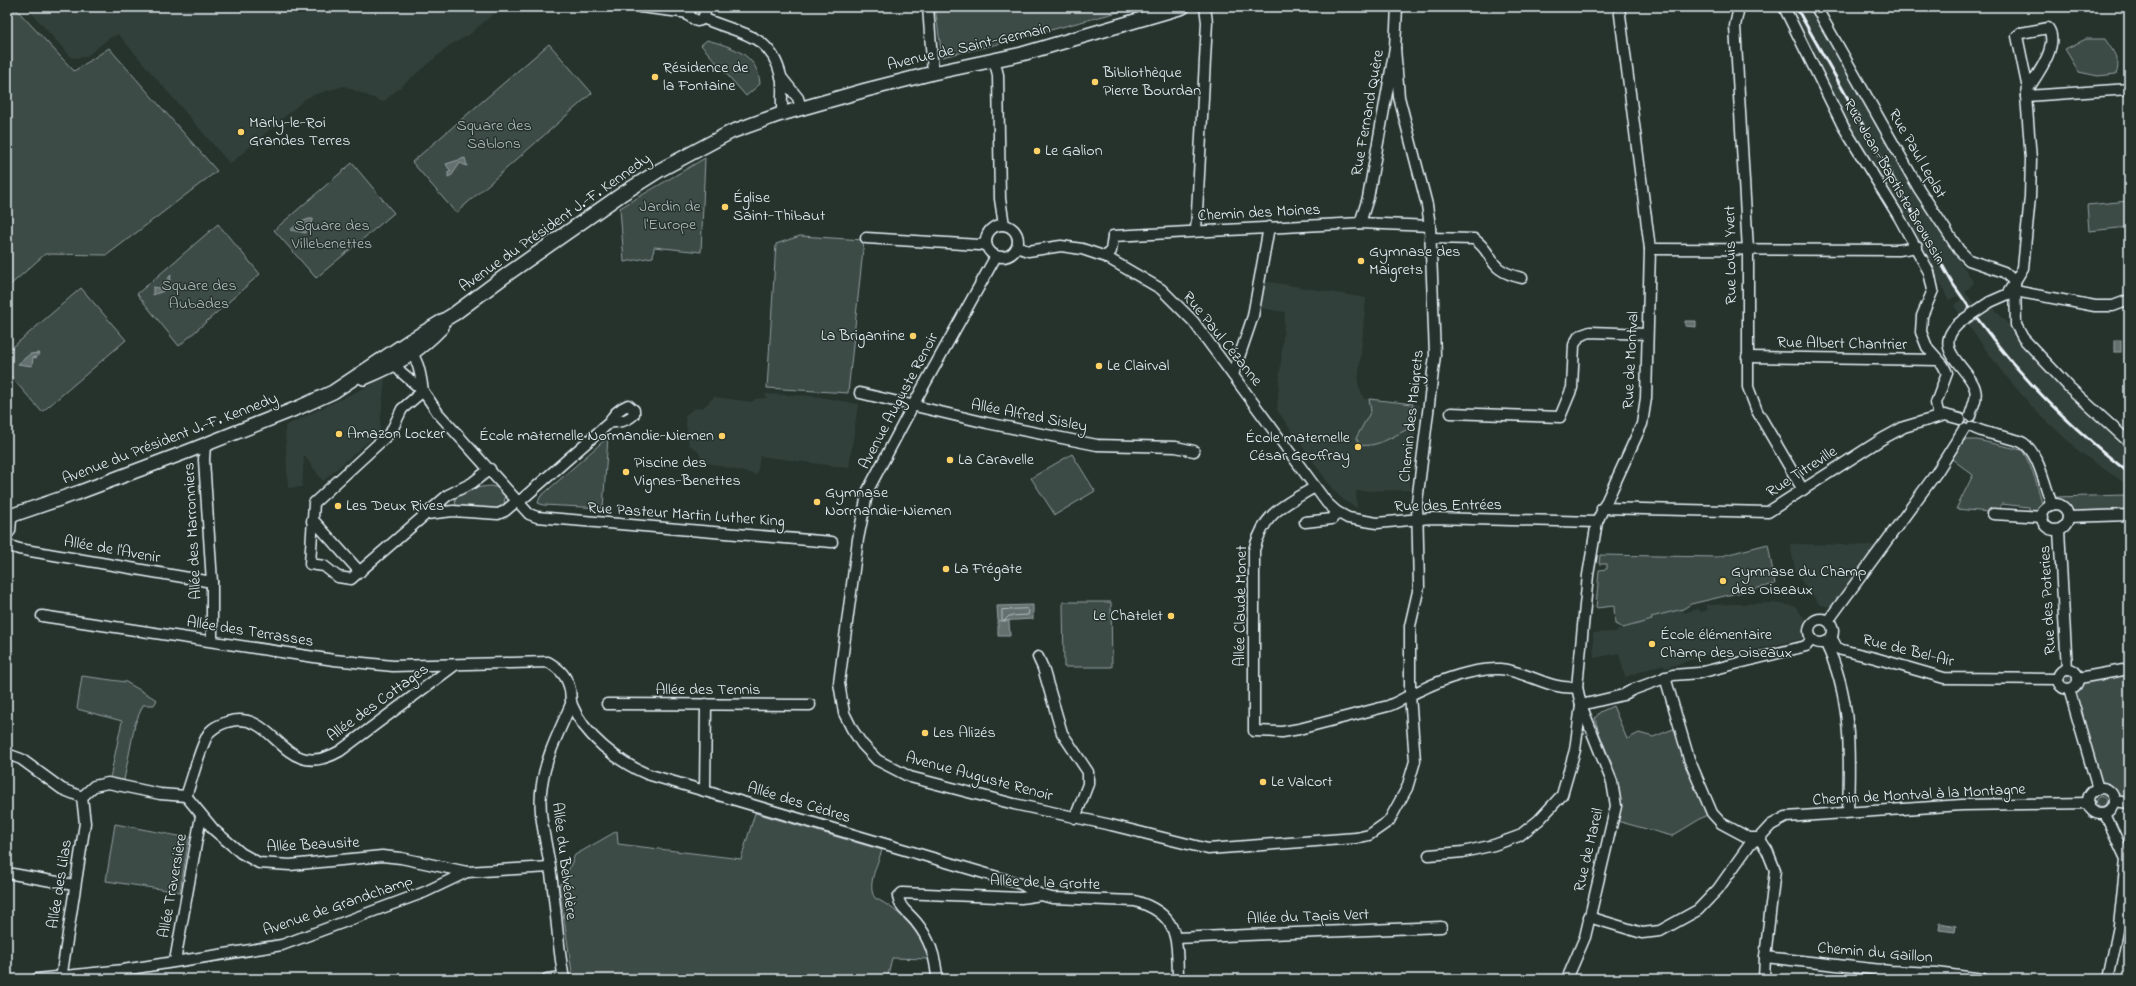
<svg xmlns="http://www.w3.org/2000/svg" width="2136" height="986" viewBox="0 0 2136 986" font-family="'Indie Flower',sans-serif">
  <rect width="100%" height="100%" fill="#26332d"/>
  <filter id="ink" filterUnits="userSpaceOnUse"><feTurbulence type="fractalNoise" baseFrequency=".025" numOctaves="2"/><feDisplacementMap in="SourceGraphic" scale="8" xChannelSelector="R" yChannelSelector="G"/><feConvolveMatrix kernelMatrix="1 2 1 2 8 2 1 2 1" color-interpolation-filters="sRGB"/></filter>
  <g filter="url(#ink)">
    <g fill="#333f3a">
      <polygon points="26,7 501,7 469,35 450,45 383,102 344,86 313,95 305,99 230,164 118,34 108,39 86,57 72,58"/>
      <polygon points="1785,7 1810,7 1910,184 1974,283 1965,292 1983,315 1993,307 2066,392 2114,435 2129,446 2129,486 2081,453 2034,409 2000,369 1954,306 1961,300 1957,296 1949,300 1897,201 1855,138"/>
      <polygon points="1263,281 1366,298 1358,384 1364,399 1419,405 1409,487 1413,490 1356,491 1357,508 1345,501 1334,491 1277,410 1285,312 1258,308"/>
      <polygon points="385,378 379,437 373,437 323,481 304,455 302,487 288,488 285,426"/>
      <polygon points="765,394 814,396 858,404 849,468 760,456 757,475 704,462 697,450 689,445 685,416 693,409 704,407 714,397 752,402 755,399 767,398"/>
      <polygon points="1790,544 1856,545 1879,546 1831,607 1820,605 1796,574"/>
      <polygon points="1772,603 1795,606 1805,619 1805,631 1801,639 1722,657 1721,654 1716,655 1713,653 1665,668 1663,664 1625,677 1619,653 1594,658 1593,633 1615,632 1623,628 1652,620 1651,617 1683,609 1684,613 1699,609 1700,612 1708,610 1706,605"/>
    </g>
    <g fill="#3e4b47" stroke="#939ea0">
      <polygon points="935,7 1137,7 998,44 942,57"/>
      <polygon points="16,9 74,71 109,48 217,171 107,255 45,254 7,288 7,17"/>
      <path d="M2086,39H2105C2112,50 2122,61 2116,74L2098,76L2079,72L2065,49Z"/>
      <path d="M707,40C732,47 758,54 760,84L746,96L701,45Z"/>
      <polygon points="549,44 592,93 456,213 412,162"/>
      <polygon points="705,158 701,252 654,247 653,257 624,262 620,208"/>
      <polygon points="352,163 394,213 316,278 274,230"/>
      <polygon points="2128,201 2129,227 2089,231 2087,205"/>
      <polygon points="218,224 260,274 179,346 137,294"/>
      <polygon points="800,236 864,240 848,393 767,388 776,244"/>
      <polygon points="81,288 126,340 42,412 7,372 7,352"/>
      <path d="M1369,399L1413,404L1410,428C1395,435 1377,448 1360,445L1356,438L1371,411Z"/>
      <polygon points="608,437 603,508 543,505 538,503 540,497"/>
      <path d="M1964,440H1977L2022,450C2033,468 2039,489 2043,509L2039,513L2030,514L2029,507L2001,504L2000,513L1956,509L1973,475L1952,459Z"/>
      <polygon points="1072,454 1095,491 1055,515 1031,478"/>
      <path d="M491,486L499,488L505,496L504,505L499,509L456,506L455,500C462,489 479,487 491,486Z"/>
      <polygon points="2125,495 2126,512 2071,513 2058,502 2056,497"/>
      <polygon points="1768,544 1775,584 1691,604 1683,609 1651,617 1652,620 1623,628 1615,624 1614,606 1596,608 1599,570 1607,569 1607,564 1599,564 1600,555 1717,557"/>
      <polygon points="1063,602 1111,602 1112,667 1064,667"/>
      <polygon points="2129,672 2129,799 2119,797 2113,789 2102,783 2099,778 2074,692 2079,688 2083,681"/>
      <circle cx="2068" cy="679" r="6"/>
      <polygon points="82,676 126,682 157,700 154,705 143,705 135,724 124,780 110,778 122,721 77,709"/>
      <path d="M1613,706L1627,739L1639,733L1653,737L1676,728L1710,813L1672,836L1617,821C1618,815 1620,808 1620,802C1621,773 1601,746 1595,718L1600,712Z"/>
      <circle cx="2101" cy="802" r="5.5"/>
      <path d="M755,813L882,850C878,863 866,886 875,898C901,911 920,931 929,959L892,958L887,979H573L559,886L565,878L575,855L617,831L618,844L741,859Z"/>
      <polygon points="115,824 189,838 180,892 106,881"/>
    </g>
    <g fill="#636f6d" stroke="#98a3a5">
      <polygon points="465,158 467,166 460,163 452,175 448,177 448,172 451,172 446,164"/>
      <polygon points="309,219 313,219 313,221 309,225 308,223 306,233 290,230 301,222"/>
      <polygon points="171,275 170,280 168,281 174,289 166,290 153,295 153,287 159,288"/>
      <polygon points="1685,321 1696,321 1696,327 1685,326"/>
      <rect x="2114" y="340" width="7" height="12"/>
      <polygon points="40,353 36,358 33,357 32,366 18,364 30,354"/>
      <polygon points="1033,605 1033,619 998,621 997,606"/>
      <polygon points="998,621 1009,621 1010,636 998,636"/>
      <polygon points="1940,923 1956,926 1955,932 1939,930"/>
    </g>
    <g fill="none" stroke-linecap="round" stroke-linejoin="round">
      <polygon stroke="#b3bdc0" stroke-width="1" points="1027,609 1029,611 1028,615 1009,616 1004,621 1002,620 1002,610"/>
      <defs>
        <g id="minor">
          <polyline points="640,7 689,13"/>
          <path d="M692,7L689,11V16L697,21C705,20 707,13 702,7"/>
          <polyline points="928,7 933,73"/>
          <polyline points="1739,7 1735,26 1748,250 1748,387 1757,411 1803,490"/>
          <polyline points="1784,7 1843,126 1899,217 1929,272 1933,290 1922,316 1921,332 1927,347 1943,365 1947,373 1936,403 1939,417"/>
          <polyline points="1816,7 1919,189 1959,250 1969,260 2004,272 2015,282 2016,325 2023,338 2070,388 2129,442"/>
          <path d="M703,18C738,34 770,32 781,76C784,88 780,101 783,113"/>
          <polyline points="994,59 998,75 1000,199 1004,225"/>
          <polyline points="781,77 798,98 801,108"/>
          <polyline points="2026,96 2129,89"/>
          <polyline points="1360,223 1368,198 1395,48 1397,7"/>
          <circle cx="1002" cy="241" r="16"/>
          <polyline points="1196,231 1207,22 1205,7"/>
          <polyline points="866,238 979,245 986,243"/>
          <path d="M1430,238L1474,239C1497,255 1484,269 1522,278"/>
          <polyline points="1017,247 1028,251 1061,246 1082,249 1106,257 1161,289 1193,321 1327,503 1337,512 1348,518 1377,523 1431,518 1597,522"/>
          <polyline points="1650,249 1899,250 1917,247"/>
          <polyline points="996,256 912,407 868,490 858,539 839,683 844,713 852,729 862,744 877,760 910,777 1014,804 1111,825 1208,849 1356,838 1369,835 1389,821 1407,788 1415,761 1410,695 1410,626 1419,587 1417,502 1435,355 1430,226 1427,205 1399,97 1395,48"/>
          <polyline points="1106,257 1111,251 1113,236 1360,223 1430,226"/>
          <path d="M2008,293L2023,268L2030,197L2031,159L2026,96L2028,89L2017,36L2021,33L2048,28C2060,45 2037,75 2028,89"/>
          <polyline points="1990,302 2015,291 2095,306 2113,306 2129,300"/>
          <path d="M1963,320C1926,348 1970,367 1975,389C1978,398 1972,407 1970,416"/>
          <path d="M406,350C419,355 421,379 423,391"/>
          <polyline points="395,356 395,364 401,372 423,391 438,413 529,514 537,517 832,542"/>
          <polyline points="1747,357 1938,360"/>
          <polyline points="1233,375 1253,316 1269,227"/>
          <polyline points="423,391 402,409 391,432 314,503 310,564 324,566 338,577 351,579 448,495 472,483 490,469"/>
          <polyline points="860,393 987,423 1097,445 1176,447 1194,451"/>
          <polyline points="1451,413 1560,417 1572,388 1574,345 1579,336 1590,332 1647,334"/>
          <path d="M1972,427C1987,435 2003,435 2019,441C2038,447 2045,487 2052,505"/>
          <polyline points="205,444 204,460 212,582 212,641"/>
          <path d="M1315,487C1283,506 1265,511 1254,550V731L1282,732L1299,729L1388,706C1399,702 1409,695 1421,690C1443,679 1475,668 1500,669C1527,671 1551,691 1577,687"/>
          <path d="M519,502L610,422C613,414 621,408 628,405L634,410V414C629,420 618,423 610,422"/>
          <circle cx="2055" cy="517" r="13"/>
          <polyline points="1602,508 1768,512 1882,439 1904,427 1945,415 1960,419"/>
          <polyline points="427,514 453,511 498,514 505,511 518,500"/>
          <polyline points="1993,514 2043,517"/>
          <polyline points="2068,517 2129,515"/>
          <polyline points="312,521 315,522 360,572"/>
          <polyline points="1305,522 1332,519 1337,512"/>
          <polyline points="2059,530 2067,669"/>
          <polyline points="7,533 10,531 11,520 9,516"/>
          <polyline points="7,545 19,549 212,582"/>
          <path d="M42,616L334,660L393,666L548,662C560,669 567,676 570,690C571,695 570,700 572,705C584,735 618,762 647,774L1021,884L1041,895"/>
          <circle cx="1821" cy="631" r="12"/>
          <polyline points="1828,621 1937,472 1964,429"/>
          <polyline points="1831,637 1837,648 1842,650 1875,658 1944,678 2058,679"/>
          <path d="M1825,642C1852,695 1850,754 1848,812"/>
          <polyline points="1038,657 1043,668 1062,733 1088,772 1088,784 1075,818"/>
          <circle cx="2068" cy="679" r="10"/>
          <polyline points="1665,677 1689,759 1712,813 1721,823 1749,838 1759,838"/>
          <polyline points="2079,678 2129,669"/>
          <polyline points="2069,689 2098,789"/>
          <polyline points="607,704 810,705"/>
          <polyline points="1581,705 1623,695 1632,690 1673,675 1699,673 1806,646 1812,639"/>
          <polyline points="7,754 21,759 62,789 82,797 94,786 108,783 160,794 186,796"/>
          <circle cx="2101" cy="801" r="13"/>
          <polyline points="705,791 706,704"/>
          <path d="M186,796C193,777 198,754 207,736C211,728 219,725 227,722C277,707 281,785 340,751L455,665"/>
          <polyline points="186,796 214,830 241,853 259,863 290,865 382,856 401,858 467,872"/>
          <polyline points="2114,801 2129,803"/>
          <polyline points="2105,814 2126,859 2119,926 2108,979"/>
          <polyline points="1759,838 1767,850 1775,870 1765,957 1764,979"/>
          <polyline points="1429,855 1463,852 1494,845 1519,836 1539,820 1562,795 1575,750 1581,705"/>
          <polyline points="7,873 74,885"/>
          <polyline points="1589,917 1642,933 1660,931 1698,910 1718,889 1750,844 1759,838 1771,825 1786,817 1962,805 2089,803"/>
          <polyline points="1176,938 1441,927"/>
          <polyline points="1765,957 1890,971 1936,973 1983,979"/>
          <polyline points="175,961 201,816"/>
          <polyline points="37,979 123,970 282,945 425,892 467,872 550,867"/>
          <polyline points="61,979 85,823 82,797"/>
          <polyline points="547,979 564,977"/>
          <path d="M564,979C557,942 556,904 550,867C546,839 537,813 542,784C546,756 560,730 571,704"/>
          <path d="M937,979C936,958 930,939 916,922C909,913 900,909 898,897L902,893L1021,898L1041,895L1052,898L1135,901C1180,914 1177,940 1178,979"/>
          <polyline points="1567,979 1585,937 1616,806 1612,782 1581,705 1577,687 1588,575 1597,522 1642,424 1646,398 1650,249 1619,7"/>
        </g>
        <g id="major">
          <path d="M364,378C398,364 417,353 442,327"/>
          <polyline points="7,517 80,492 189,451 300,407 333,392 411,340 454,314 509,273 622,194 660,170 731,132 778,115 866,90 933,73 1022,54 1183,7"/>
        </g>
      </defs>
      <use href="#minor" stroke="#e8f1f8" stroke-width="13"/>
      <use href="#major" stroke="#e8f1f8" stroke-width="16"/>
      <use href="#minor" stroke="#26332d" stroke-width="10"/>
      <use href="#major" stroke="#26332d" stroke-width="13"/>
      <path stroke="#e8f1f8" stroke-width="3" d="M1796,7L1953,284C2005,362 2056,415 2129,473"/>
      <defs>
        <polyline id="minor-bridge" points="1963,320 1990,302"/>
      </defs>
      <use href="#minor-bridge" stroke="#e8f1f8" stroke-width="13" stroke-linecap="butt"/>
      <use href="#minor-bridge" stroke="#26332d" stroke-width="10"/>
    </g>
  </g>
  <g fill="#ffd166" stroke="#26332d" stroke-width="1.5">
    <circle cx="655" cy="77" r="4"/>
    <circle cx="1095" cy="82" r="4"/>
    <circle cx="241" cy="132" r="4"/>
    <circle cx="1037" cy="151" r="4"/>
    <circle cx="725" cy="207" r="4"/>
    <circle cx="1361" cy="261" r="4"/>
    <circle cx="913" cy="336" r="4"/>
    <circle cx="1099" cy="366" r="4"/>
    <circle cx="339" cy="434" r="4"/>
    <circle cx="722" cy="436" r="4"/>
    <circle cx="1358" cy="447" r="4"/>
    <circle cx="950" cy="460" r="4"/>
    <circle cx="626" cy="472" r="4"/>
    <circle cx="817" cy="502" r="4"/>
    <circle cx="338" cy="506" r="4"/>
    <circle cx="946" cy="569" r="4"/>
    <circle cx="1723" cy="581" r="4"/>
    <circle cx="1171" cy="616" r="4"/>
    <circle cx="1652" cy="644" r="4"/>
    <circle cx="925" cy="733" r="4"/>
    <circle cx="1263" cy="782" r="4"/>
  </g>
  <g text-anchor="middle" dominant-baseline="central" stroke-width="3" stroke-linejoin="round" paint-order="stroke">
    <g font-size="16" fill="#e8f1f8" stroke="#26332d">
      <text transform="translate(969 47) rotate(-13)">Avenue de Saint-Germain</text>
      <text transform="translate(1368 113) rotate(-80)">Rue Fernand Quère</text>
      <text transform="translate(1917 154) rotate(60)">Rue Paul Leplat</text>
      <text transform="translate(1894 182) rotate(60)">Rue Jean-Baptiste Broussin</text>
      <text transform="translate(1259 213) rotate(-3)">Chemin des Moines</text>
      <text transform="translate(555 223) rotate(-35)">Avenue du Président J.-F. Kennedy</text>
      <text transform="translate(1731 255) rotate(-91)">Rue Louis Yvert</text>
      <text transform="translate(1222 339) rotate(51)">Rue Paul Cézanne</text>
      <text transform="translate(1842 344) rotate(1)">Rue Albert Chantrier</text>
      <text transform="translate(1631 360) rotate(-87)">Rue de Montval</text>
      <text transform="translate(899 401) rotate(-62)">Avenue Auguste Renoir</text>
      <text transform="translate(1029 416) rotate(11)">Allée Alfred Sisley</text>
      <text transform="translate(1412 416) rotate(-84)">Chemin des Maigrets</text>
      <text transform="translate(170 439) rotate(-21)">Avenue du Président J.-F. Kennedy</text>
      <text transform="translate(1802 472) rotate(-33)">Rue Titreville</text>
      <text transform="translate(1448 506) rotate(-1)">Rue des Entrées</text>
      <text transform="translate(686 515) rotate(4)">Rue Pasteur Martin Luther King</text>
      <text transform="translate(193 531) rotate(-93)">Allée des Marronniers</text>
      <text transform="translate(112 550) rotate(10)">Allée de l'Avenir</text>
      <text transform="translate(2048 600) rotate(-93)">Rue des Poteries</text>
      <text transform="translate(1241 606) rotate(-89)">Allée Claude Monet</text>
      <text transform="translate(250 632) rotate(9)">Allée des Terrasses</text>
      <text transform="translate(1908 651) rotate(14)">Rue de Bel-Air</text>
      <text x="708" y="690">Allée des Tennis</text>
      <text transform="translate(378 703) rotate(-36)">Allée des Cottages</text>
      <text transform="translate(979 777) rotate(15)">Avenue Auguste Renoir</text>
      <text transform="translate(1919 795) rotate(-3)">Chemin de Montval à la Montagne</text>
      <text transform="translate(799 803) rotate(17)">Allée des Cèdres</text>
      <text transform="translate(313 845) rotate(-3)">Allée Beausite</text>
      <text transform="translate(1589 850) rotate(-77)">Rue de Mareil</text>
      <text transform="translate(564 861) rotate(83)">Allée du Belvédère</text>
      <text transform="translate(1045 883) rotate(2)">Allée de la Grotte</text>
      <text transform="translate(60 884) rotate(-81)">Allée des Lilas</text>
      <text transform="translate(173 886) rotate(-80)">Allée Traversière</text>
      <text transform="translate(338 906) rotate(-19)">Avenue de Grandchamp</text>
      <text transform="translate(1308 917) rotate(-2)">Allée du Tapis Vert</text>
      <text transform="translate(1875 953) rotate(5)">Chemin du Gaillon</text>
    </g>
    <g font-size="16" fill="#e8f1f8" stroke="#26332d" text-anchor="start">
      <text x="663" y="68">Résidence de<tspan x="663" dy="18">la Fontaine</tspan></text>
      <text x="1103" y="73">Bibliothèque<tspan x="1103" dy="18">Pierre Bourdan</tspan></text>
      <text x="249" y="123">Marly-le-Roi<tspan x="249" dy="18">Grandes Terres</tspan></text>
      <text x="1045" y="151">Le Galion</text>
      <text x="733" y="198">Église<tspan x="733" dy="18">Saint-Thibaut</tspan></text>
      <text x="1369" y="252">Gymnase des<tspan x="1369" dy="18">Maigrets</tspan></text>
      <text x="905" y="336" text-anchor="end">La Brigantine</text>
      <text x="1107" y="366">Le Clairval</text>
      <text x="347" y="434">Amazon Locker</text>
      <text x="714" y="436" text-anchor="end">École maternelle Normandie-Niemen</text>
      <text x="1350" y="438" text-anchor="end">École maternelle<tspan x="1350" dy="18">César Geoffray</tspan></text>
      <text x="958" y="460">La Caravelle</text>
      <text x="634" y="463">Piscine des<tspan x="634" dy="18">Vignes-Benettes</tspan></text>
      <text x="825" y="493">Gymnase<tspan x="825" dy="18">Normandie-Niemen</tspan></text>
      <text x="346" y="506">Les Deux Rives</text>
      <text x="954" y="569">La Frégate</text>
      <text x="1731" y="572">Gymnase du Champ<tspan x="1731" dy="18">des Oiseaux</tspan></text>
      <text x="1163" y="616" text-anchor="end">Le Chatelet</text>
      <text x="1660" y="635">École élémentaire<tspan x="1660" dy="18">Champ des Oiseaux</tspan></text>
      <text x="933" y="733">Les Alizés</text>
      <text x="1271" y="782">Le Valcort</text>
    </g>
    <g font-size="16" fill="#b5bfc3" stroke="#26332d">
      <text x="494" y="126">Square des<tspan x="494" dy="18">Sablons</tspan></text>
      <text x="670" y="207">Jardin de<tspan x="670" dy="18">l'Europe</tspan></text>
      <text x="332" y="226">Square des<tspan x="332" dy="18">Villebenettes</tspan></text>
      <text x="199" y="286">Square des<tspan x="199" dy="18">Aubades</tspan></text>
    </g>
  </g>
  <rect width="2136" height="986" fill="none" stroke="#26332d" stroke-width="24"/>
  <rect x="12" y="12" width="2112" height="962" fill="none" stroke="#e8f1f8" stroke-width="1.5" filter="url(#ink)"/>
</svg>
